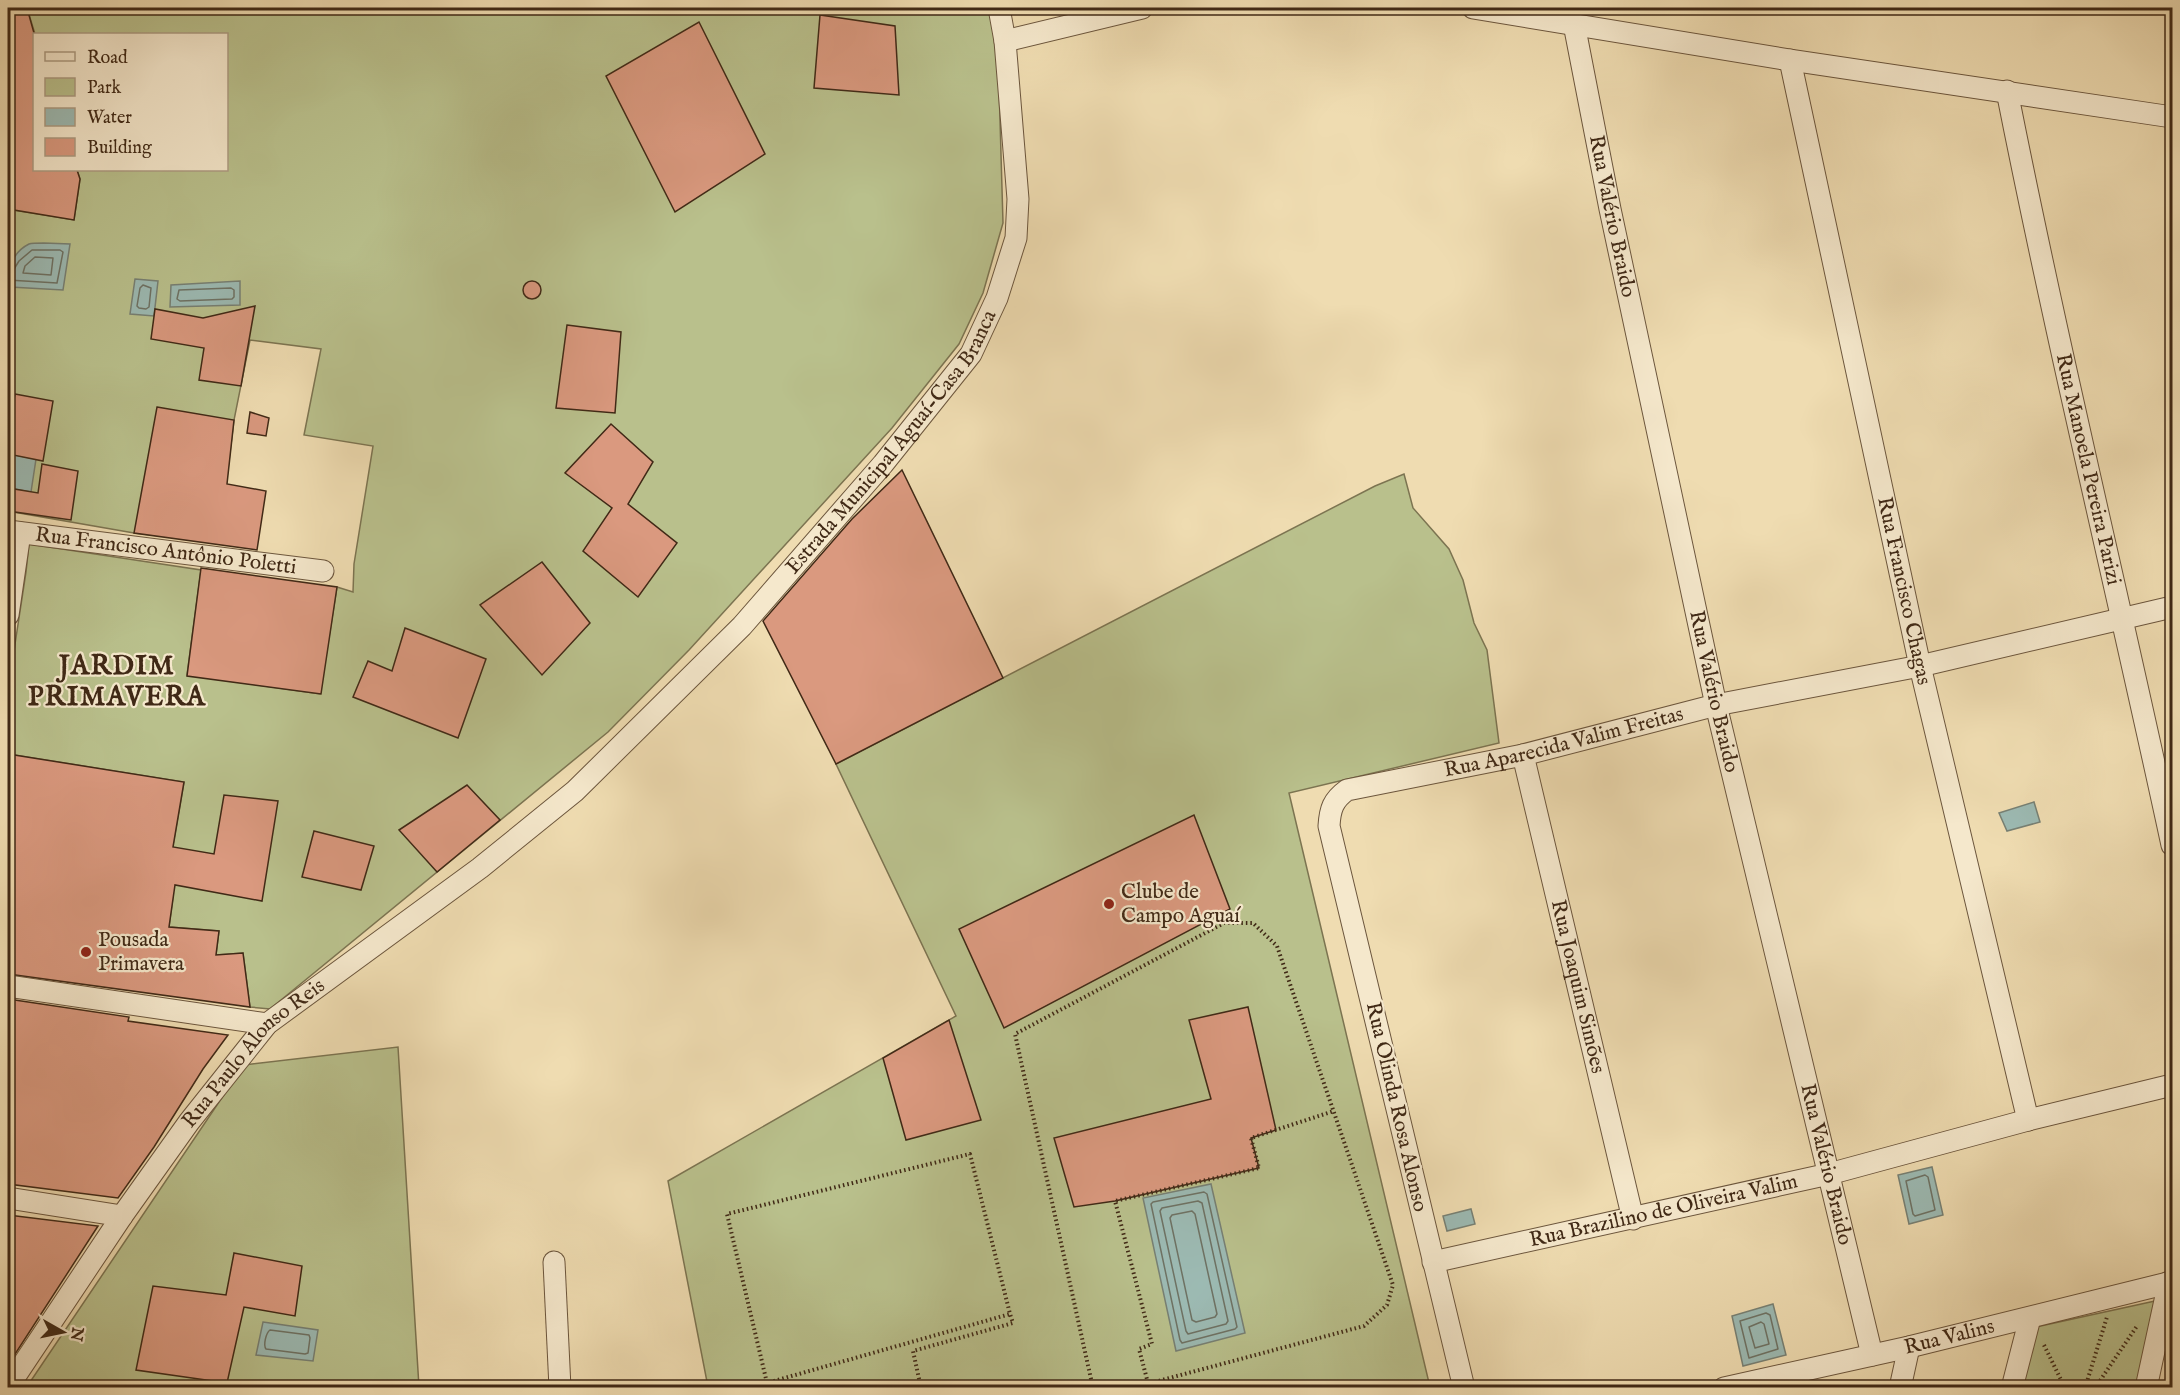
<svg xmlns="http://www.w3.org/2000/svg" width="2180" height="1395" viewBox="0 0 2180 1395" font-family="'IM FELL English',serif">
  <rect width="100%" height="100%" fill="#efdcb1"/>
  <filter id="stains"><feTurbulence type="fractalNoise" baseFrequency=".00333" numOctaves="4"/><feColorMatrix values="0 0 0 0 .2 0 0 0 0 .09 0 0 0 0 .02 0 0 0 .5 -.17"/></filter>
  <radialGradient id="worn" r=".72"><stop offset=".6" stop-color="#630" stop-opacity="0"/><stop offset="1" stop-color="#630" stop-opacity=".3"/></radialGradient>
  <g fill="#b9c08c" stroke="#7c7451" stroke-width="1.5">
    <polygon points="27,8 991,8 998,51 1003,223 983,293 959,344 892,428 689,650 608,732 270,1009 250,1007 243,953 216,955 219,931 169,927 173,897 164,896 184,782 8,754 8,690 26,572 29,544 201,570 187,675 320,694 337,587 353,592 354,564 373,446 304,435 321,349 250,340 234,420 219,543 134,533 8,511 8,209 74,220 80,179 77,170 226,170 226,34 35,34"/>
    <polygon points="1404,474 1413,508 1449,549 1463,580 1474,623 1487,650 1499,743 1289,793 1430,1387 708,1387 668,1181 956,1016 836,764 1375,486"/>
    <polygon points="398,1047 419,1387 26,1388 244,1065"/>
    <polygon points="2155,1301 2136,1387 2021,1388 2036,1327"/>
  </g>
  <g fill="#9cbab3" stroke="#778074" stroke-width="1.5">
    <path d="M44,243L70,244L63,290L10,287C5,271 13,252 29,244C32,243 39,243 44,243Z"/>
    <polygon points="135,279 158,281 154,316 130,314"/>
    <polygon points="240,281 240,305 170,307 171,285"/>
    <polygon points="10,454 36,459 31,492 8,488"/>
    <polygon points="2034,802 2040,822 2007,831 1999,813"/>
    <polygon points="1932,1167 1943,1215 1909,1224 1898,1175"/>
    <polygon points="1211,1184 1245,1333 1176,1351 1143,1198"/>
    <polygon points="1471,1209 1475,1224 1447,1231 1443,1216"/>
    <polygon points="1773,1304 1786,1355 1743,1366 1732,1316"/>
    <polygon points="263,1322 318,1330 313,1361 256,1355"/>
  </g>
  <g fill="none" stroke-linecap="round" stroke-linejoin="round">
    <g stroke="#6e7264" stroke-width="1.5">
      <polygon points="35,257 53,258 51,275 23,273 25,266"/>
      <polyline points="8,271 14,269 19,261 32,250 60,250 63,252 57,283 8,280"/>
      <polygon points="143,285 151,288 149,307 146,309 139,308 137,306 140,288"/>
      <polygon points="231,288 234,290 234,297 232,299 180,301 177,299 179,290"/>
      <polygon points="1925,1175 1928,1177 1935,1210 1915,1216 1913,1214 1906,1181"/>
      <polygon points="1204,1192 1207,1194 1237,1327 1235,1329 1182,1343 1180,1340 1151,1204 1153,1202"/>
      <polygon points="1198,1201 1202,1203 1228,1321 1226,1324 1188,1334 1186,1331 1160,1211 1162,1208"/>
      <polygon points="1192,1211 1195,1214 1217,1314 1215,1317 1196,1322 1192,1320 1170,1218 1172,1215"/>
      <polygon points="1766,1313 1770,1315 1778,1349 1749,1358 1740,1321"/>
      <polygon points="1761,1322 1764,1324 1769,1344 1755,1348 1749,1327"/>
      <path d="M270,1330L309,1335L310,1338L308,1353L305,1354L266,1349C263,1345 266,1333 270,1330Z"/>
    </g>
  </g>
  <g fill="#da997f" stroke="#402916" stroke-width="1.5">
    <polygon points="8,8 27,8 34,33 34,170 77,170 80,179 74,220 8,209"/>
    <polygon points="820,15 895,26 899,95 814,88"/>
    <polygon points="699,22 765,154 675,212 606,76"/>
    <circle cx="532" cy="290" r="9"/>
    <polygon points="255,306 241,386 199,380 204,348 151,339 155,309 203,318"/>
    <polygon points="567,325 621,332 615,413 556,408"/>
    <polygon points="15,394 53,401 43,461 8,454 8,428"/>
    <polygon points="157,407 234,420 227,484 266,491 257,550 134,533"/>
    <polygon points="250,412 269,418 266,436 247,433"/>
    <polygon points="611,424 653,462 628,504 677,543 638,597 583,551 612,508 565,473"/>
    <polygon points="42,464 78,471 71,520 8,511 8,488 38,493"/>
    <polygon points="902,470 1003,678 836,764 763,621 852,519"/>
    <polygon points="542,562 590,623 542,675 480,605"/>
    <polygon points="201,568 337,587 321,694 187,676"/>
    <polygon points="405,628 486,659 458,738 353,697 368,661 392,671"/>
    <polygon points="8,754 184,782 173,847 214,854 224,795 278,801 262,901 175,885 169,927 219,931 216,955 243,953 250,1007 8,974"/>
    <polygon points="467,785 500,820 437,872 399,830"/>
    <polygon points="1194,815 1230,909 1004,1028 959,929"/>
    <polygon points="314,831 374,846 361,890 302,877"/>
    <polygon points="8,999 129,1017 128,1021 228,1035 203,1069 154,1147 118,1198 8,1184"/>
    <polygon points="1248,1007 1276,1130 1251,1138 1259,1168 1115,1201 1074,1207 1054,1138 1211,1099 1189,1020"/>
    <polygon points="949,1020 981,1120 906,1140 883,1058"/>
    <polygon points="8,1215 98,1226 8,1365"/>
    <polygon points="234,1253 302,1266 295,1316 244,1307 227,1383 136,1370 153,1286 226,1295"/>
  </g>
  <g fill="none" stroke-linecap="round" stroke-linejoin="round">
    <defs>
      <g id="minor">
        <polyline points="1473,8 1790,60 2172,117"/>
        <path id="s1" d="M1574,24L1610,209L1716,705L1872,1355"/>
        <polyline points="1005,41 1142,8"/>
        <path id="s2" d="M1790,60L1920,666L2028,1120"/>
        <path id="s3" d="M2007,91C2057,344 2118,594 2172,845"/>
        <path id="s4" d="M8,531L323,571"/>
        <polyline points="8,615 20,533"/>
        <path id="s5" d="M1523,755L1633,1219"/>
        <polyline points="8,986 267,1024"/>
        <polyline points="8,1198 122,1216"/>
        <polyline points="554,1262 560,1388"/>
        <path id="s6" d="M1433,1262L1829,1174L2028,1120L2172,1085"/>
        <path id="s7" d="M8,1387L122,1216L189,1122L267,1024L480,868L575,791L742,626L883,464L971,354L997,298L1016,238L1018,199L1005,41L999,8"/>
        <path id="s8" d="M1464,1388L1329,826C1330,809 1333,800 1347,790L1523,755L1716,705L1920,666L2172,607"/>
        <path id="s9" d="M1724,1388L1909,1347L2172,1282"/>
        <polyline points="1900,1388 1909,1347"/>
        <polyline points="2012,1388 2030,1318"/>
        <polyline points="2146,1388 2169,1282"/>
      </g>
    </defs>
    <use href="#minor" stroke="#6c563d" stroke-width="23"/>
    <g stroke="#402916" stroke-width="4" stroke-dasharray="1.5 3" stroke-linecap="butt">
      <polyline points="2044,1345 2065,1388"/>
      <polyline points="1148,1383 1139,1349 1152,1344 1115,1201 1259,1168 1251,1138 1334,1111"/>
      <polyline points="921,1388 913,1351 1013,1323 1010,1314 970,1154 727,1214 767,1383 1010,1314"/>
      <polyline points="924,1388 932,1385 933,1388"/>
      <polyline points="1093,1388 1015,1034 1224,923 1253,923 1277,946 1393,1285 1387,1305 1364,1326 1132,1388"/>
      <polyline points="2085,1388 2107,1317"/>
      <polyline points="2095,1388 2137,1326"/>
    </g>
    <use href="#minor" stroke="#f5e8cc" stroke-width="21"/>
  </g>
  <g fill="#8f2418" stroke="#f5e8cc" stroke-width="2">
    <circle cx="1109" cy="904" r="6"/>
    <circle cx="86" cy="952" r="6"/>
  </g>
  <g text-anchor="middle" dominant-baseline="central" stroke-width="4.5" stroke-linejoin="round" paint-order="stroke">
    <g font-size="21" fill="#402916" stroke="#f5e8cc">
      <text stroke="none"><textPath href="#s1" startOffset="196">Rua Valério Braido</textPath></text>
      <text stroke="none"><textPath href="#s7" startOffset="1305">Estrada Municipal Aguaí-Casa Branca</textPath></text>
      <text stroke="none"><textPath href="#s3" startOffset="387">Rua Manoela Pereira Parizi</textPath></text>
      <text stroke="none"><textPath href="#s4" startOffset="159">Rua Francisco Antônio Poletti</textPath></text>
      <text stroke="none"><textPath href="#s2" startOffset="543">Rua Francisco Chagas</textPath></text>
      <text stroke="none"><textPath href="#s1" startOffset="682">Rua Valério Braido</textPath></text>
      <text stroke="none"><textPath href="#s8" startOffset="842">Rua Aparecida Valim Freitas</textPath></text>
      <text stroke="none"><textPath href="#s5" startOffset="238">Rua Joaquim Simões</textPath></text>
      <text stroke="none"><textPath href="#s7" startOffset="416">Rua Paulo Alonso Reis</textPath></text>
      <text transform="translate(1396 1107) rotate(77)">Rua Olinda Rosa Alonso</text>
      <text stroke="none"><textPath href="#s1" startOffset="1168">Rua Valério Braido</textPath></text>
      <text stroke="none"><textPath href="#s6" startOffset="236">Rua Brazilino de Oliveira Valim</textPath></text>
      <text stroke="none"><textPath href="#s9" startOffset="231">Rua Valins</textPath></text>
    </g>
    <g font-size="21" fill="#402916" stroke="#f5e8cc" text-anchor="start">
      <text x="1121" y="892">Clube de<tspan x="1121" dy="24">Campo Aguaí</tspan></text>
      <text x="98" y="940">Pousada<tspan x="98" dy="24">Primavera</tspan></text>
    </g>
    <g font-size="27" font-weight="bold" letter-spacing="1.5" fill="#402916" stroke="#f5e8cc">
      <text x="117" y="667">JARDIM<tspan x="117" dy="31">PRIMAVERA</tspan></text>
    </g>
  </g>
  <rect width="2180" height="1395" fill="none" stroke="#efdcb1" stroke-width="30"/>
  <rect x="9" y="9" width="2162" height="1377" fill="none" stroke="#402916" stroke-width="3"/>
  <rect x="15" y="15" width="2150" height="1365" fill="none" stroke="#402916" stroke-width="1.5"/>
  <rect x="33" y="33" width="195" height="138" fill="#f5e8cc" stroke="#ad9c83" stroke-width="1.5"/>
  <rect x="45" y="52" width="30" height="9" fill="#f5e8cc" stroke="#ad9c83" stroke-width="1.5"/>
  <text x="87" y="63" font-size="18" fill="#402916">Road</text>
  <rect x="45" y="78" width="30" height="18" fill="#b9c08c" stroke="#ad9c83" stroke-width="1.5"/>
  <text x="87" y="93" font-size="18" fill="#402916">Park</text>
  <rect x="45" y="108" width="30" height="18" fill="#9cbab3" stroke="#ad9c83" stroke-width="1.5"/>
  <text x="87" y="123" font-size="18" fill="#402916">Water</text>
  <rect x="45" y="138" width="30" height="18" fill="#da997f" stroke="#ad9c83" stroke-width="1.5"/>
  <text x="87" y="153" font-size="18" fill="#402916">Building</text>
  <g transform="translate(63 1332) rotate(99)" stroke="#f5e8cc" stroke-width="4.5" paint-order="stroke">
  <path d="M0-4.5L10 22L0 15L-10 22Z" fill="#402916"/>
  <text y="-9" font-size="16" font-weight="bold" text-anchor="middle" fill="#402916">N</text>
  </g>
  <rect width="100%" height="100%" filter="url(#stains)"/>
  <rect width="100%" height="100%" fill="url(#worn)"/>
</svg>
